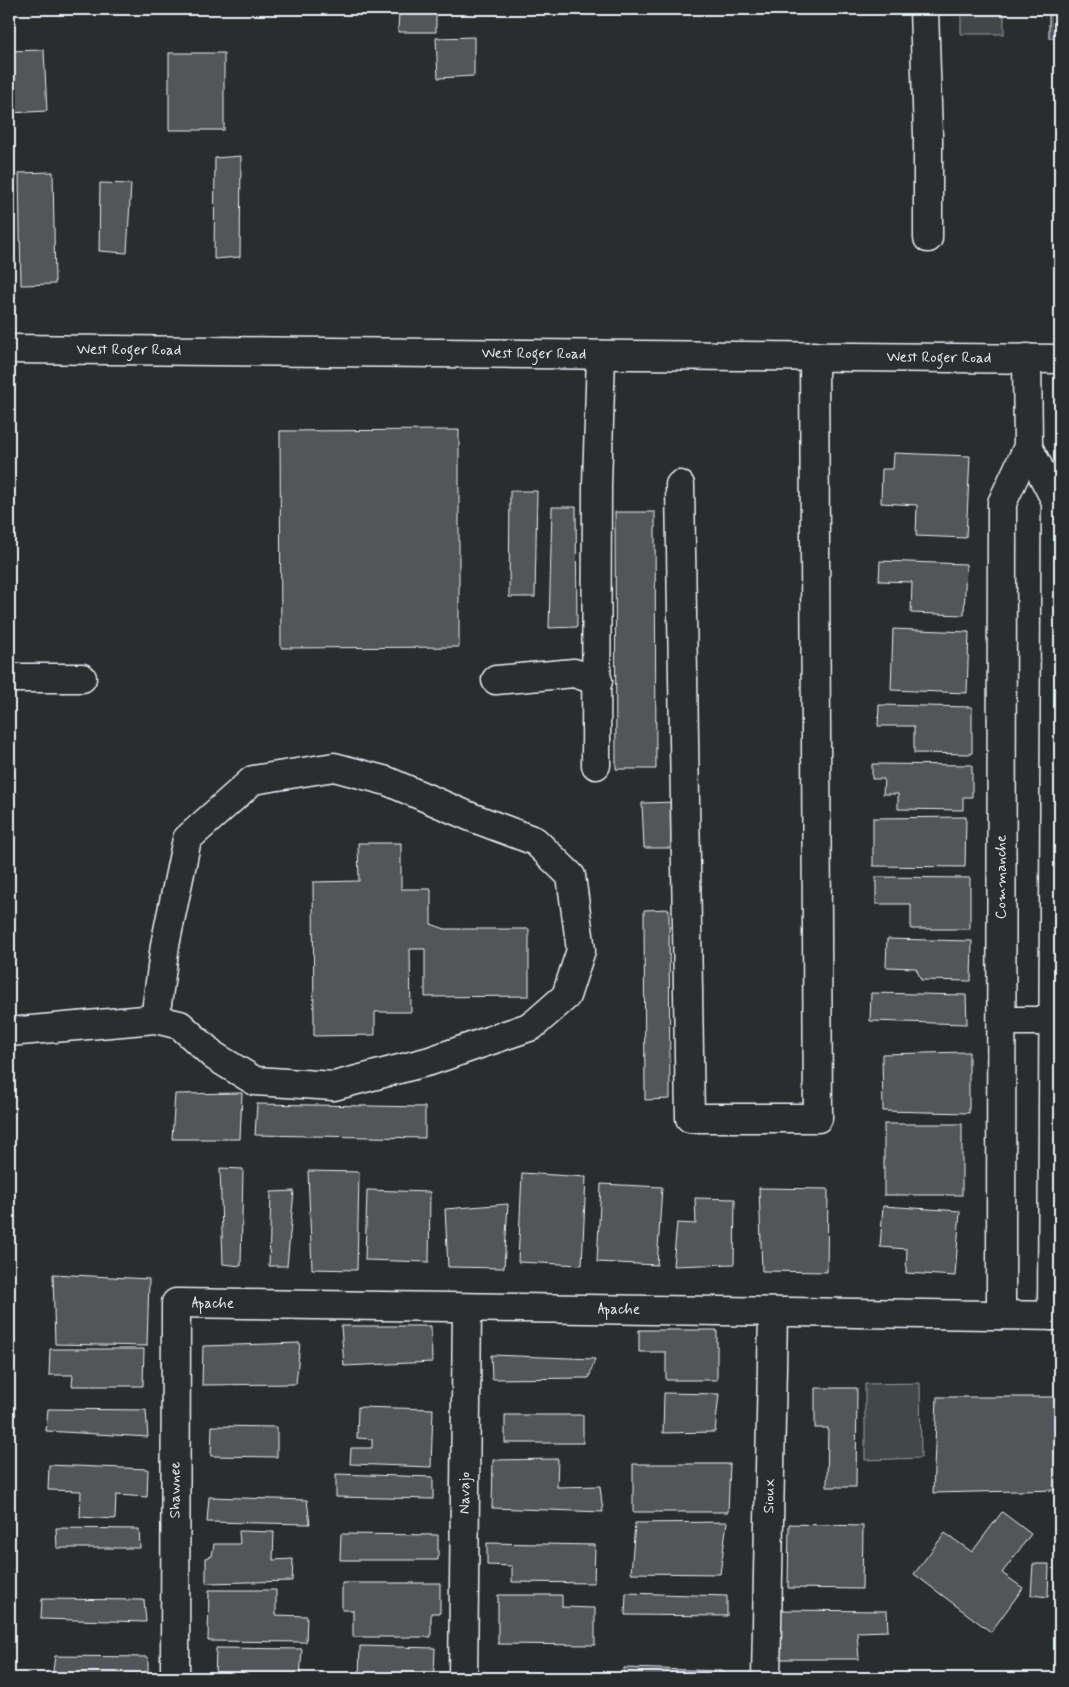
<svg xmlns="http://www.w3.org/2000/svg" width="1069" height="1687" viewBox="0 0 1069 1687" font-family="Mynerve,sans-serif">
  <rect width="100%" height="100%" fill="#2a2d2e"/>
  <filter id="ink" filterUnits="userSpaceOnUse"><feTurbulence type="fractalNoise" baseFrequency=".02" numOctaves="2"/><feDisplacementMap in="SourceGraphic" scale="10" xChannelSelector="R" yChannelSelector="G"/><feConvolveMatrix kernelMatrix="1 2 1 2 8 2 1 2 1" color-interpolation-filters="sRGB"/></filter>
  <g filter="url(#ink)">
    <g fill="#424648" stroke="#959ca0">
      <rect x="961" y="9" width="43" height="25"/>
      <polygon points="920,1383 921,1458 865,1460 865,1384"/>
    </g>
    <g fill="#535759" stroke="#e8f1f8">
      <polygon points="399,9 436,9 436,32 398,32"/>
      <rect x="1049" y="9" width="11" height="29"/>
      <polygon points="474,37 474,76 438,78 436,38"/>
      <polygon points="44,50 47,111 9,113 9,51"/>
      <rect x="169" y="53" width="55" height="77"/>
      <polygon points="241,156 240,257 214,259 215,158"/>
      <polygon points="53,172 55,284 21,285 19,173"/>
      <polygon points="100,183 131,184 127,253 99,251"/>
      <polygon points="459,430 459,647 281,648 280,431"/>
      <polygon points="894,453 970,456 966,538 916,536 917,505 881,503 882,469 893,469"/>
      <polygon points="510,491 537,491 535,597 509,597"/>
      <polygon points="552,507 576,507 577,627 549,628"/>
      <polygon points="615,512 655,512 656,769 616,769"/>
      <polygon points="880,561 966,564 964,615 911,613 912,582 879,581"/>
      <polygon points="893,629 969,632 967,693 891,690"/>
      <polygon points="879,705 972,707 972,754 914,753 914,726 878,726"/>
      <polygon points="872,764 972,765 972,797 963,797 963,810 898,809 898,794 883,794 884,779 872,779"/>
      <polygon points="679,802 677,848 644,848 642,803"/>
      <polygon points="966,817 965,867 873,866 873,818"/>
      <polygon points="358,843 401,843 401,889 431,889 431,924 445,929 529,929 529,996 425,997 425,949 410,949 411,1012 375,1012 375,1035 314,1036 313,882 359,881"/>
      <polygon points="876,877 970,878 970,929 911,929 911,904 876,904"/>
      <polygon points="669,909 670,1099 645,1100 644,910"/>
      <polygon points="887,939 972,941 971,981 921,980 916,968 886,967"/>
      <polygon points="871,993 966,995 967,1024 870,1021"/>
      <polygon points="969,1052 969,1113 883,1111 882,1054"/>
      <polygon points="242,1093 240,1139 172,1139 175,1094"/>
      <polygon points="257,1104 425,1107 425,1138 255,1135"/>
      <rect x="884" y="1124" width="78" height="71"/>
      <polygon points="220,1168 243,1169 241,1266 223,1264"/>
      <polygon points="308,1171 359,1172 357,1270 312,1269"/>
      <polygon points="522,1173 586,1177 582,1265 518,1262"/>
      <polygon points="601,1184 662,1187 657,1265 597,1262"/>
      <polygon points="759,1188 828,1189 827,1272 762,1271"/>
      <polygon points="367,1190 430,1192 429,1262 365,1260"/>
      <polygon points="294,1191 287,1266 269,1266 271,1192"/>
      <polygon points="695,1198 735,1199 734,1264 673,1266 677,1223 696,1224"/>
      <polygon points="508,1204 504,1268 448,1267 445,1209"/>
      <polygon points="883,1206 960,1211 955,1276 906,1273 907,1249 880,1247"/>
      <polygon points="53,1274 149,1279 147,1346 55,1344"/>
      <polygon points="341,1326 431,1326 432,1362 344,1366"/>
      <polygon points="639,1330 717,1330 717,1380 666,1380 666,1352 639,1352"/>
      <polygon points="300,1343 296,1384 202,1385 203,1346"/>
      <polygon points="50,1349 144,1349 143,1386 72,1386 73,1375 49,1375"/>
      <polygon points="491,1355 595,1359 589,1378 492,1379"/>
      <polygon points="815,1388 857,1388 856,1487 827,1487 828,1428 815,1428"/>
      <polygon points="664,1393 719,1394 715,1432 663,1433"/>
      <polygon points="937,1397 1060,1397 1060,1490 933,1493"/>
      <polygon points="358,1407 433,1409 431,1467 350,1464 351,1448 372,1448 372,1439 357,1438"/>
      <polygon points="48,1409 146,1410 148,1437 46,1431"/>
      <rect x="505" y="1415" width="78" height="28"/>
      <polygon points="212,1426 277,1427 277,1457 211,1456"/>
      <polygon points="558,1459 557,1487 600,1486 603,1512 492,1508 493,1460"/>
      <polygon points="633,1464 730,1464 728,1512 633,1512"/>
      <polygon points="49,1465 148,1469 147,1497 116,1495 115,1519 80,1517 81,1491 48,1490"/>
      <polygon points="336,1474 433,1477 433,1499 336,1497"/>
      <polygon points="209,1497 307,1500 310,1524 207,1522"/>
      <polygon points="1002,1512 1031,1534 1002,1573 1023,1588 991,1632 914,1574 945,1533 972,1552"/>
      <polygon points="727,1522 720,1574 631,1573 635,1523"/>
      <polygon points="789,1524 863,1526 862,1589 788,1588"/>
      <polygon points="56,1528 139,1529 140,1548 57,1548"/>
      <polygon points="239,1531 274,1532 273,1560 293,1559 292,1581 206,1583 206,1558 212,1556 214,1544 240,1544"/>
      <polygon points="341,1534 438,1535 438,1560 340,1560"/>
      <polygon points="487,1543 595,1545 594,1583 512,1582 512,1566 487,1565"/>
      <polygon points="1033,1564 1049,1564 1048,1597 1031,1595"/>
      <polygon points="342,1583 440,1583 440,1613 431,1613 431,1637 353,1637 353,1610 342,1610"/>
      <polygon points="209,1590 276,1590 276,1615 307,1616 306,1642 208,1641"/>
      <polygon points="626,1593 727,1596 727,1616 625,1615"/>
      <polygon points="498,1595 562,1595 562,1607 595,1608 595,1645 498,1644"/>
      <polygon points="42,1599 144,1600 146,1622 41,1619"/>
      <polygon points="778,1610 887,1611 888,1631 857,1632 859,1659 778,1659"/>
      <polygon points="360,1646 435,1648 434,1678 359,1678"/>
      <polygon points="216,1648 302,1649 300,1678 215,1678"/>
      <polygon points="55,1656 148,1657 148,1678 52,1678"/>
      <polygon points="624,1668 724,1671 724,1678 623,1678"/>
    </g>
    <g fill="none" stroke-linecap="round" stroke-linejoin="round">
      <defs>
        <g id="minor">
          <polyline points="924,9 928,136 928,238"/>
          <path id="s1" d="M9,349L1060,359"/>
          <polyline points="1028,447 1056,501 1052,1316"/>
          <polyline points="680,485 690,1118 818,1118 814,356"/>
          <polyline points="9,678 82,678"/>
          <polyline points="496,680 574,673 598,681"/>
          <polyline points="596,765 597,485 601,355"/>
          <polyline points="1002,1021 1060,1021"/>
          <polyline points="9,1032 155,1019 180,1025 214,1056 255,1081 334,1086 430,1061 532,1026 566,996 581,950 571,876 535,841 471,817 387,781 334,767 253,780 187,839 165,945 155,1019"/>
          <path id="s2" d="M1001,1315L1002,503L1028,447L1027,358"/>
          <path id="s3" d="M175,1678L176,1303L1060,1316"/>
          <path id="s4" d="M463,1678L467,1308"/>
          <path id="s5" d="M766,1678L773,1313"/>
        </g>
      </defs>
      <use href="#minor" stroke="#e8f1f8" stroke-width="31"/>
      <use href="#minor" stroke="#2a2d2e" stroke-width="28"/>
    </g>
  </g>
  <g text-anchor="middle" dominant-baseline="central" stroke-width="4" stroke-linejoin="round" paint-order="stroke">
    <g font-size="15" fill="#e8f1f8" stroke="#2a2d2e">
      <text stroke="none"><textPath href="#s1" startOffset="120">West Roger Road</textPath></text>
      <text stroke="none"><textPath href="#s1" startOffset="525">West Roger Road</textPath></text>
      <text stroke="none"><textPath href="#s1" startOffset="930">West Roger Road</textPath></text>
      <text stroke="none"><textPath href="#s2" startOffset="438">Commanche</textPath></text>
      <text stroke="none"><textPath href="#s3" startOffset="412">Apache</textPath></text>
      <text stroke="none"><textPath href="#s3" startOffset="818">Apache</textPath></text>
      <text stroke="none"><textPath href="#s3" startOffset="188">Shawnee</textPath></text>
      <text stroke="none"><textPath href="#s4" startOffset="185">Navajo</textPath></text>
      <text stroke="none"><textPath href="#s5" startOffset="182">Sioux</textPath></text>
    </g>
  </g>
  <rect width="1069" height="1687" fill="none" stroke="#2a2d2e" stroke-width="30"/>
  <rect x="15" y="15" width="1039" height="1657" fill="none" stroke="#e8f1f8" stroke-width="2" filter="url(#ink)"/>
</svg>
